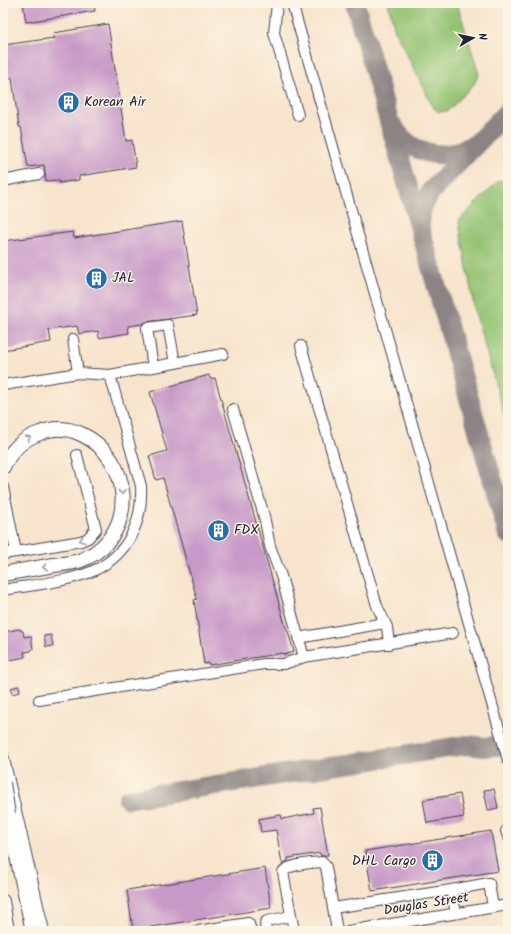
<svg xmlns="http://www.w3.org/2000/svg" width="511" height="934" viewBox="0 0 511 934" font-family="Kalam,sans-serif">
  <rect width="100%" height="100%" fill="#fcf5e5"/>
  <filter id="ink" filterUnits="userSpaceOnUse"><feTurbulence type="fractalNoise" baseFrequency=".025" numOctaves="2"/><feDisplacementMap in="SourceGraphic" scale="8" xChannelSelector="R" yChannelSelector="G"/><feConvolveMatrix kernelMatrix="1 2 1 2 8 2 1 2 1" color-interpolation-filters="sRGB"/></filter>
  <filter id="wash" filterUnits="userSpaceOnUse"><feTurbulence type="fractalNoise" baseFrequency=".012" numOctaves="4" result="noise"/><feDisplacementMap in="SourceGraphic" scale="16" xChannelSelector="R" yChannelSelector="G"/><feGaussianBlur stdDeviation="0.9" result="paint"/><feColorMatrix in="noise" values="0 0 0 0 0 0 0 0 0 0 0 0 0 0 0 0 0 1.4 0 .05"/><feComposite in="paint" operator="in"/></filter>
  <g filter="url(#wash)">
    <rect width="100%" height="100%" fill="#f7e4cc"/>
    <g fill="#93c272" stroke="#5a7256">
      <polygon points="388,3 457,3 479,74 474,84 448,111 439,112 433,107 395,31"/>
      <polygon points="506,180 508,181 508,428 475,312 459,224 460,219 498,181"/>
    </g>
    <g fill="none" stroke-linecap="round" stroke-linejoin="round">
      <g stroke="#8c8384" stroke-width="20">
        <polyline points="355,3 508,534"/>
        <path d="M393,126C409,153 443,163 471,146"/>
        <polyline points="420,223 422,207 431,191 508,111"/>
        <polyline points="128,799 466,745 484,747 508,745"/>
      </g>
    </g>
    <g id="blocks">
      <g fill="#c799c8">
        <polygon points="23,3 94,3 95,11 26,22"/>
        <polygon points="108,24 126,141 132,140 136,167 79,176 79,180 59,183 59,180 46,181 44,165 28,167 21,127 19,127 12,78 9,78 7,66 3,56 3,45 54,38 53,33"/>
        <polygon points="182,221 197,315 146,322 142,324 128,326 129,333 99,338 98,331 79,334 77,326 49,330 51,342 3,350 3,241 73,232 74,238"/>
        <polygon points="209,375 210,379 215,378 286,628 287,628 294,652 284,655 283,653 209,665 209,663 204,664 194,600 197,599 163,478 156,480 149,456 167,451 150,392"/>
        <polygon points="20,629 21,631 23,631 24,637 31,636 33,649 31,650 31,651 24,652 25,657 5,661 3,649 3,632"/>
        <polygon points="51,635 53,646 46,647 44,636"/>
        <polygon points="19,686 20,692 12,694 11,688"/>
        <polygon points="494,789 498,808 488,810 484,790"/>
        <polygon points="460,794 464,817 427,823 423,800"/>
        <polygon points="320,807 328,855 321,856 320,853 288,858 288,861 282,863 276,830 261,832 259,819 281,815 282,819 314,813 313,808"/>
        <polygon points="491,831 498,871 372,891 365,851"/>
        <polygon points="265,868 271,908 133,930 127,890"/>
      </g>
    </g>
  </g>
  <g filter="url(#ink)">
    <use href="#blocks" fill-opacity="0" stroke="#423f51" stroke-width="1"/>
    <g fill="none" stroke-linecap="round" stroke-linejoin="round">
      <defs>
        <g id="minor">
          <polyline points="277,3 274,33 298,115"/>
          <polyline points="292,3 508,760"/>
          <polyline points="3,181 39,174"/>
          <polyline points="73,339 78,373"/>
          <polyline points="301,346 377,606 387,627 389,644"/>
          <polyline points="153,367 147,328 168,325 175,363"/>
          <polyline points="3,385 78,373 110,375 223,354"/>
          <polyline points="233,409 264,516 270,546 281,576 304,657 453,633"/>
          <polyline points="3,487 16,552 81,541 88,538 96,529 77,455"/>
          <polyline points="3,554 16,552"/>
          <path d="M3,590C31,585 67,582 93,571C128,555 143,522 141,486L110,375"/>
          <polyline points="298,638 385,623"/>
          <polyline points="39,700 264,664 284,664 304,657"/>
          <polyline points="3,755 44,931"/>
          <polyline points="506,831 508,836"/>
          <polyline points="451,890 489,883 493,907"/>
          <polyline points="333,908 451,890 456,913"/>
          <polyline points="198,931 248,923 249,924 251,931"/>
          <polyline points="266,931 265,923 267,921 291,916"/>
          <path d="M294,931L283,872C289,864 312,863 323,862L326,867L337,931"/>
          <polyline points="348,931 508,905"/>
        </g>
        <polyline id="major" points="3,901 8,931"/>
        <g id="highway">
          <path d="M3,467C11,450 22,439 40,433C53,427 68,428 81,434C132,457 139,532 86,558C77,563 64,564 54,565C37,568 20,571 3,574"/>
          <polyline points="8,814 33,931"/>
        </g>
      </defs>
      <use href="#minor" stroke="#423f51" stroke-width="12"/>
      <use href="#major" stroke="#423f51" stroke-width="14"/>
      <use href="#highway" stroke="#423f51" stroke-width="16"/>
      <use href="#minor" stroke="#fff" stroke-width="10"/>
      <use href="#major" stroke="#fff" stroke-width="12"/>
      <use href="#highway" stroke="#fff" stroke-width="14"/>
      <defs>
        <polyline id="highway-bridge" points="3,783 8,814"/>
      </defs>
      <use href="#highway-bridge" stroke="#423f51" stroke-width="16" stroke-linecap="butt"/>
      <use href="#highway-bridge" stroke="#fff" stroke-width="14"/>
    </g>
    <defs><path id="oneway-chevron" d="M-2-3.5L2.5 0L-2 3.5" fill="none" stroke-width="1.6" stroke-linecap="round" stroke-linejoin="round"/></defs>
    <g stroke="#9c9ca7">
      <use href="#oneway-chevron" transform="translate(28 438) rotate(-31)"/>
      <use href="#oneway-chevron" transform="translate(122 492) rotate(84)"/>
      <use href="#oneway-chevron" transform="translate(82 540) rotate(163)"/>
      <use href="#oneway-chevron" transform="translate(45 567) rotate(171)"/>
    </g>
  </g>
  <defs>
    <symbol id="building-disc" viewBox="-11 -11 22 22"><circle r="9.5" fill="#1f6fb2" stroke="#fcf5e5"/><path d="M-4-6H4V6H1V3H-1V6H-4ZM-2.5-4.3h1.7v1.8h-1.7ZM.8-4.3h1.7v1.8H.8ZM-2.5-1h1.7V.8h-1.7ZM.8-1h1.7V.8H.8Z" fill="#fff"/></symbol>
  </defs>
  <g fill-rule="evenodd">
    <use href="#building-disc" x="56" y="90" width="25" height="25"/>
    <use href="#building-disc" x="84" y="266" width="25" height="25"/>
    <use href="#building-disc" x="206" y="518" width="25" height="25"/>
    <use href="#building-disc" x="420" y="848" width="25" height="25"/>
  </g>
  <g text-anchor="middle" dominant-baseline="central" stroke-width="3" stroke-linejoin="round" paint-order="stroke">
    <g font-size="14" fill="#22223b" stroke="#fcf5e5" text-anchor="start">
      <text x="84" y="102">Korean Air</text>
      <text x="112" y="278">JAL</text>
      <text x="234" y="530">FDX</text>
      <text x="416" y="861" text-anchor="end">DHL Cargo</text>
    </g>
    <g font-size="14" fill="#22223b" stroke="#fcf5e5">
      <text transform="translate(426 904) rotate(-9)">Douglas Street</text>
    </g>
  </g>
  <rect width="511" height="934" fill="none" stroke="#fcf5e5" stroke-width="16"/>
  <g transform="translate(473 38) rotate(81)" stroke="#fcf5e5" stroke-width="3" paint-order="stroke">
  <path d="M0-3L7 15L0 10L-7 15Z" fill="#22223b"/>
  <text y="-6" font-size="11" font-weight="bold" text-anchor="middle" fill="#22223b">N</text>
  </g>
</svg>
